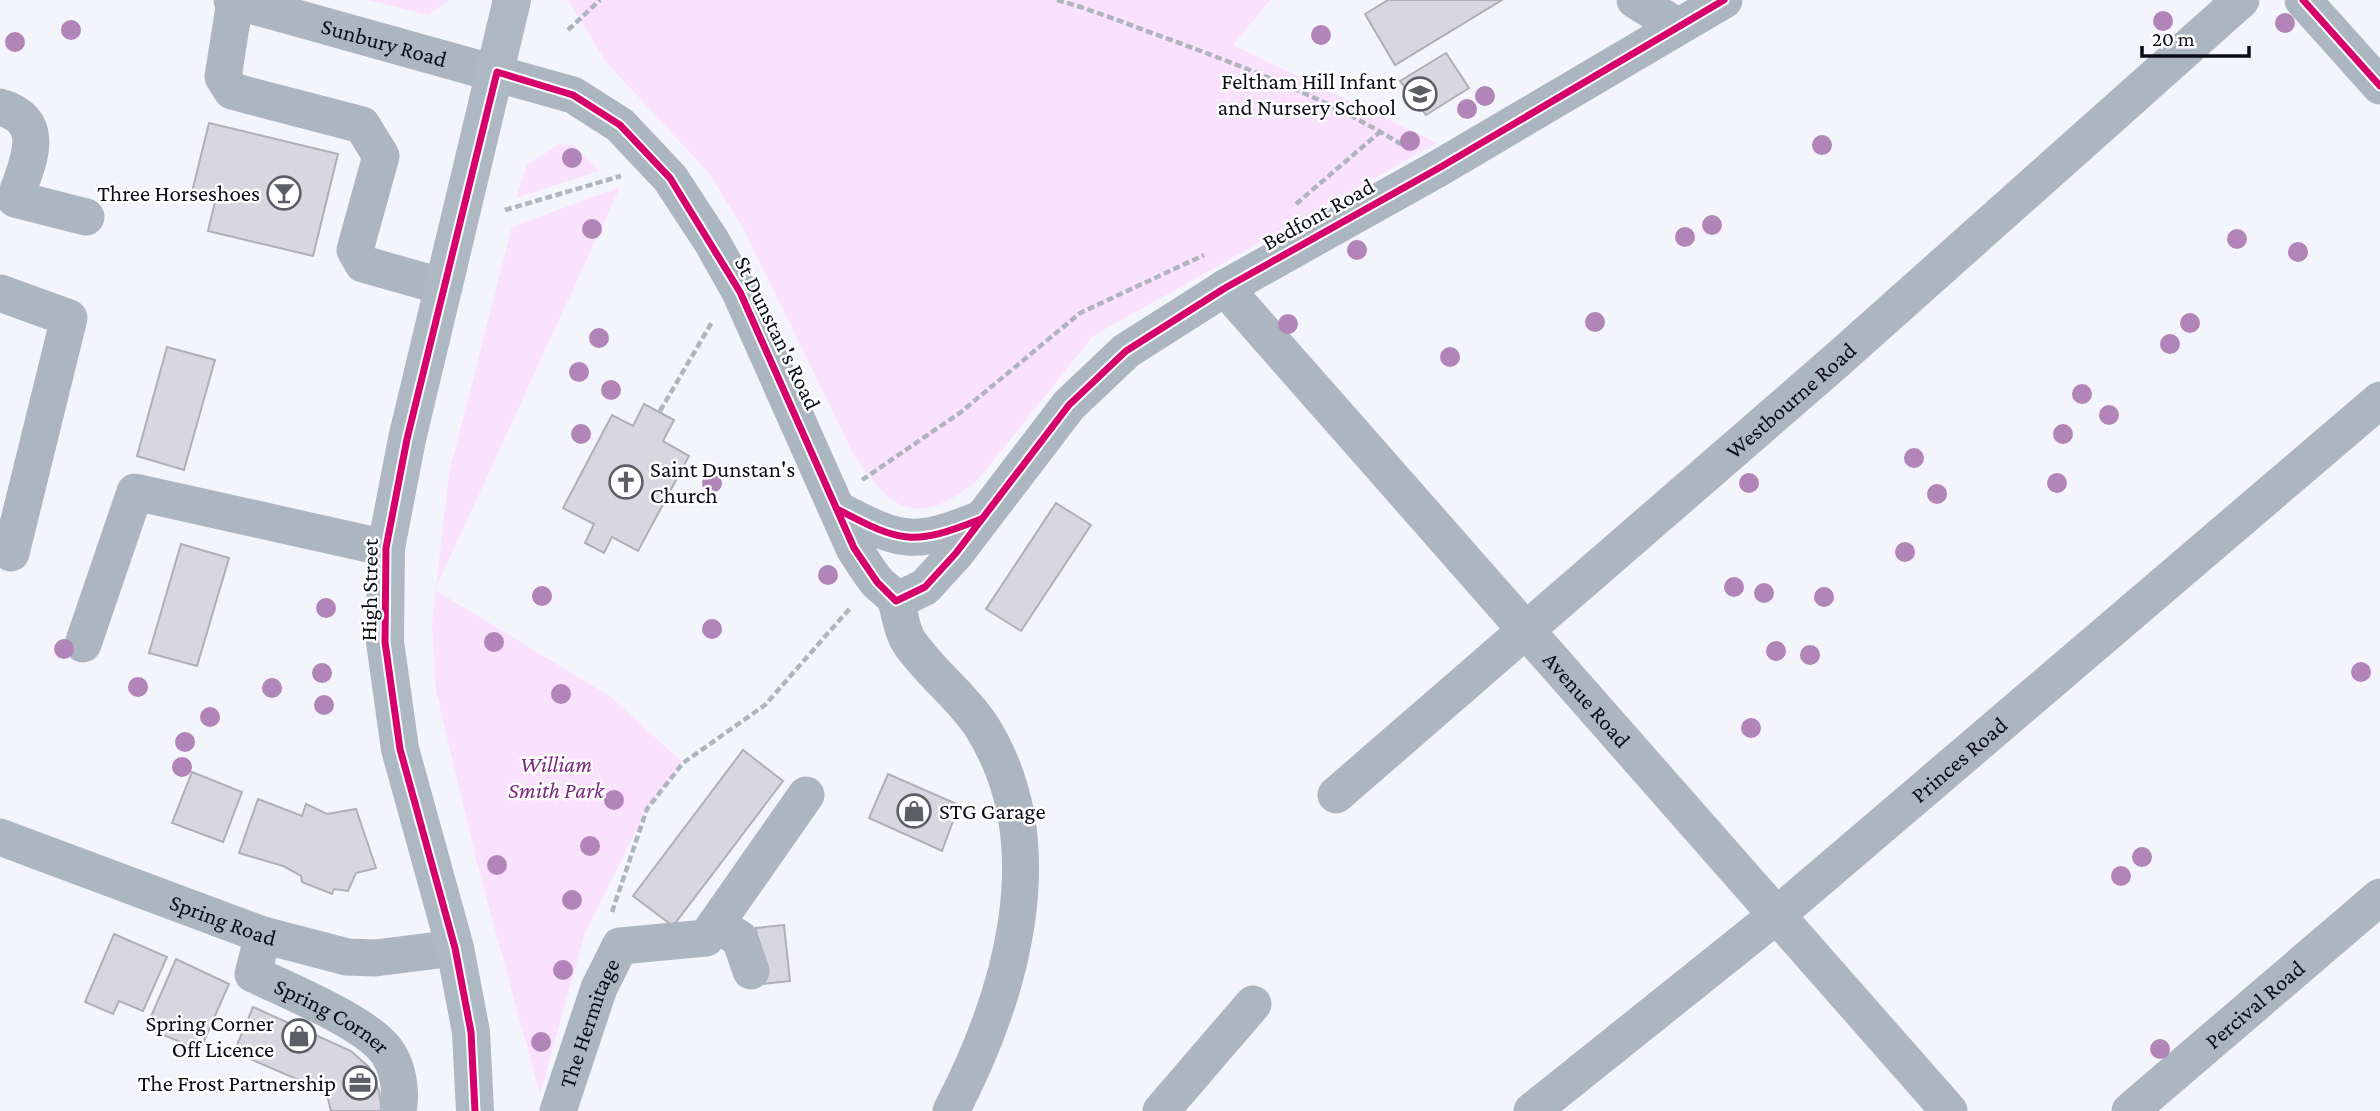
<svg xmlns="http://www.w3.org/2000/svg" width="2380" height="1111" viewBox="0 0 2380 1111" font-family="'Crimson Pro',serif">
  <rect width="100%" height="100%" fill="#f4f5fc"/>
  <g fill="#fae1fe">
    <polygon points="368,0 450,0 428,15"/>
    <path d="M568,0H1270L1233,45L1437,143L1093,336L977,481C917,528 892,513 853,453L741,224L707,171L606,62Z"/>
    <polygon points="560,144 574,145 599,171 516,198 527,165"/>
    <polygon points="620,187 435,590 611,697 683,763 647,809 585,933 540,1094 478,867 436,691 432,624 449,473 512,227"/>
  </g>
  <g fill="#d8d7df" stroke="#afafb6" stroke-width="2">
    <polygon points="1388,0 1502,0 1395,65 1365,14"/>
    <polygon points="1446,53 1469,88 1426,115 1400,81"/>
    <polygon points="209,123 338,154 313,256 208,231 215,202 191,196"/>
    <polygon points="167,347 215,360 184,470 137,456"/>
    <polygon points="644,404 674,420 663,441 689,456 638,551 612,537 604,553 585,543 594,524 563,508 612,415 633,426"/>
    <polygon points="1056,503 1091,525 1021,631 986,609"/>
    <polygon points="181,544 229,558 197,666 149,653"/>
    <polygon points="743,750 783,781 673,926 633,896"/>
    <polygon points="192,772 242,792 223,842 172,823"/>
    <polygon points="888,774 959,805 942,851 869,818"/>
    <polygon points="258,799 302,816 306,804 327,814 356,809 376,868 356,873 348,891 334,889 332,894 302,882 301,876 283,866 239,853"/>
    <polygon points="784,925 790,981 762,984 756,928"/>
    <polygon points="114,934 167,957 143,1011 119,1001 113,1014 85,1002"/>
    <polygon points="176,959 229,984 200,1050 146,1028"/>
    <polygon points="253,1007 351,1051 369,1067 379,1091 382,1111 331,1111 328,1099 315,1087 234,1052"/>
  </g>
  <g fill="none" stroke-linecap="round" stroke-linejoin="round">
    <g stroke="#afb5bc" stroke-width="4.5" stroke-dasharray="7 3.5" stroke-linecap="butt">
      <path d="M1057,0C1097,11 1134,27 1174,41C1252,70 1332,101 1404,146"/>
      <polyline points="568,30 600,0"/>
      <polyline points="1296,204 1381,131"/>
      <polyline points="505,210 621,176"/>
      <polyline points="660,411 712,322"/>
      <polyline points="862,480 961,412 1080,313 1204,255"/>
      <polyline points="612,912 647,809 683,763 765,705 851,607"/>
    </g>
    <g stroke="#acb6c0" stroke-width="37">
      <path id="s1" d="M232,0L573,95L620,125L670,178L712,242L740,292L854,548C861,559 869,573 878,583C884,589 893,594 896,602C901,616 901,630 909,642C930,673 962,696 982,727C1056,845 1011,996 951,1111"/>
      <polyline points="1635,0 1677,26"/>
      <polyline points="2303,0 2380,86"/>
      <polyline points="235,1 223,77 232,91 362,125 381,156 355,250 363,264 444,287"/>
      <path d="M0,107C50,121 27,164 15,199L86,217"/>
      <path id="s2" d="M1225,288L1949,1111"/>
      <polyline points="0,293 69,318 11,553"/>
      <path d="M839,510C901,543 914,546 981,519"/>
      <polyline points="896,601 925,587 956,553 1069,405 1126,351 1225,288 1439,168 1724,0"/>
      <polyline points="83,644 135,492 386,548"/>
      <path id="s3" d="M1336,795L1835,362L2241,0"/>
      <path id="s4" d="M0,837L263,935L347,957L375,958L455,948"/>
      <polyline points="716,924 740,939 751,971"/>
      <path id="s5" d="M263,935L253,974C287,990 362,1021 385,1049C398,1065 402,1091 398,1111"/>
      <path id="s6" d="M558,1111L599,988L620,946L706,938L806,795"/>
      <polyline points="1161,1111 1253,1004"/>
      <path id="s7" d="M1532,1111L1777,915L2380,400"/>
      <path id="s8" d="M2130,1111L2380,897"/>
    </g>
    <polyline stroke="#adb8c2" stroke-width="38" points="475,1111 471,1032 455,948 400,749 385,642 386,548 407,439 512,0"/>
    <defs>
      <g id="cycleway">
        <polyline points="2303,0 2380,86"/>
        <path d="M839,510C901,543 914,546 981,519"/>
        <polyline points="475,1111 471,1032 455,948 400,749 385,642 386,548 407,439 497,72 573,95 620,125 670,178 740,292 854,548 877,582 896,601 925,587 956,553 1069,405 1126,351 1225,288 1439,168 1724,0"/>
      </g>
    </defs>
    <use href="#cycleway" stroke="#fff" stroke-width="11"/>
    <use href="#cycleway" stroke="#d6006c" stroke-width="7"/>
  </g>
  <g fill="#b185b7">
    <circle cx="2163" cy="21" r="10"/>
    <circle cx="2285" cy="23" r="10"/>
    <circle cx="71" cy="30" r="10"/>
    <circle cx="1321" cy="35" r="10"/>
    <circle cx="15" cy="42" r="10"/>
    <circle cx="1485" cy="96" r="10"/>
    <circle cx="1467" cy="109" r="10"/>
    <circle cx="1410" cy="141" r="10"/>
    <circle cx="1822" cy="145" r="10"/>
    <circle cx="572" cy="158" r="10"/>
    <circle cx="1712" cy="225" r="10"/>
    <circle cx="592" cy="229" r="10"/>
    <circle cx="1685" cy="237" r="10"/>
    <circle cx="2237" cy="239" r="10"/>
    <circle cx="1357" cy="250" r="10"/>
    <circle cx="2298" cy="252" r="10"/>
    <circle cx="1595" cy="322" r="10"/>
    <circle cx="2190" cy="323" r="10"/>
    <circle cx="1288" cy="324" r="10"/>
    <circle cx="599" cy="338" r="10"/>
    <circle cx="2170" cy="344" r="10"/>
    <circle cx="1450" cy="357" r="10"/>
    <circle cx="579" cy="372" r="10"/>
    <circle cx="611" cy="390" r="10"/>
    <circle cx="2082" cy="394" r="10"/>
    <circle cx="2109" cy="415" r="10"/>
    <circle cx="581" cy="434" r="10"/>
    <circle cx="2063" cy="434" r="10"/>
    <circle cx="1914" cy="458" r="10"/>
    <circle cx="712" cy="483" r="10"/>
    <circle cx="1749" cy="483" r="10"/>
    <circle cx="2057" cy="483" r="10"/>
    <circle cx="1937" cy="494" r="10"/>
    <circle cx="1905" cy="552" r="10"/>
    <circle cx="828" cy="575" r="10"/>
    <circle cx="1734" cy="587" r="10"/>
    <circle cx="1764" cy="593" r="10"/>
    <circle cx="542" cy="596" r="10"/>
    <circle cx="1824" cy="597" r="10"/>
    <circle cx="326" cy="608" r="10"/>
    <circle cx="712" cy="629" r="10"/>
    <circle cx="494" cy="642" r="10"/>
    <circle cx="64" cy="649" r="10"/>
    <circle cx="1776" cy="651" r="10"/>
    <circle cx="1810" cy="655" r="10"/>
    <circle cx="2361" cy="672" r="10"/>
    <circle cx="322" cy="673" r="10"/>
    <circle cx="138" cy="687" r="10"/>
    <circle cx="272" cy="688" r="10"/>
    <circle cx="561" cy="694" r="10"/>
    <circle cx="324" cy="705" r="10"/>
    <circle cx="210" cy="717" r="10"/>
    <circle cx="1751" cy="728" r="10"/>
    <circle cx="185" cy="742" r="10"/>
    <circle cx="182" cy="767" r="10"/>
    <circle cx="614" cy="800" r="10"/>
    <circle cx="590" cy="846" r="10"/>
    <circle cx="2142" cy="857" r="10"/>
    <circle cx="497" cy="865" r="10"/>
    <circle cx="2121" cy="876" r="10"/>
    <circle cx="572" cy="900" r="10"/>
    <circle cx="563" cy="970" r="10"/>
    <circle cx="541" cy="1042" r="10"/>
    <circle cx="2160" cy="1049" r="10"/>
  </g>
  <defs>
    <symbol id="school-ring" viewBox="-11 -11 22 22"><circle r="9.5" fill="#fff" stroke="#5c5e66" stroke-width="1.5"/><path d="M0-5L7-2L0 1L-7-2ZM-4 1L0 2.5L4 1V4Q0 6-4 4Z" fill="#5c5e66"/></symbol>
    <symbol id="bar-ring" viewBox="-11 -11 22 22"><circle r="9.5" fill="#fff" stroke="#5c5e66" stroke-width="1.5"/><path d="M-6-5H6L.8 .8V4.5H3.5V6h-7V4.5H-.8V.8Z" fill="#5c5e66"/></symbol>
    <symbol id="church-ring" viewBox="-11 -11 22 22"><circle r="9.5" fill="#fff" stroke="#5c5e66" stroke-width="1.5"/><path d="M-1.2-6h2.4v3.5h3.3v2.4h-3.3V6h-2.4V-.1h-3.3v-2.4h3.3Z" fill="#5c5e66"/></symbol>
    <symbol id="shop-ring" viewBox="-11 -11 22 22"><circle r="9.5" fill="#fff" stroke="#5c5e66" stroke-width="1.5"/><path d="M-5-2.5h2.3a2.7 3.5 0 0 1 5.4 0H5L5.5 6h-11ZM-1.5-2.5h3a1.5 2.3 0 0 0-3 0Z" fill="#5c5e66"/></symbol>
    <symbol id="office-ring" viewBox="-11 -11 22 22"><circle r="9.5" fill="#fff" stroke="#5c5e66" stroke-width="1.5"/><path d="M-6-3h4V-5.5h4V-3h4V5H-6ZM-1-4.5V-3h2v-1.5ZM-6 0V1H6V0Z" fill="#5c5e66"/></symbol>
  </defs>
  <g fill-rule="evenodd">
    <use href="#school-ring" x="1401" y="75" width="38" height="38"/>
    <use href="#bar-ring" x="265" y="174" width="38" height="38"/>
    <use href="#church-ring" x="607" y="463" width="38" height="38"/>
    <use href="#shop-ring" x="895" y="792" width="38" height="38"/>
    <use href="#shop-ring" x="280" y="1017" width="38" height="38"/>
    <use href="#office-ring" x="341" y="1064" width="38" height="38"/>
  </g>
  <g text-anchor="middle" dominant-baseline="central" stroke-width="5" stroke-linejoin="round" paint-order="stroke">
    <g font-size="23" fill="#0a0d16" stroke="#fff">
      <text stroke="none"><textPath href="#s1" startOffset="158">Sunbury Road</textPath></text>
      <text transform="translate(1318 214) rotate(-29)">Bedfont Road</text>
      <text transform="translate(778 333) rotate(64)">St Dunstan's Road</text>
      <text stroke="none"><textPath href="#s3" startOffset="602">Westbourne Road</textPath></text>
      <text transform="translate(369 590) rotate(-89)">High Street</text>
      <text stroke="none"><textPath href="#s2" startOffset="548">Avenue Road</textPath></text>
      <text stroke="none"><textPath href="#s7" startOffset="553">Princes Road</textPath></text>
      <text stroke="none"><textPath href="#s4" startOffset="238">Spring Road</textPath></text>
      <text stroke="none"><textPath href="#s8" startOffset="164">Percival Road</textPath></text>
      <text stroke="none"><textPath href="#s5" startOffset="130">Spring Corner</textPath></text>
      <text stroke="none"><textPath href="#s6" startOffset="93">The Hermitage</textPath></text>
    </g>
    <g font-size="23" fill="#0a0d16" stroke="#fff" text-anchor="end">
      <text x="1396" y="81">Feltham Hill Infant<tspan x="1396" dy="26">and Nursery School</tspan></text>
      <text x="260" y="193">Three Horseshoes</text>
      <text x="650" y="469" text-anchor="start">Saint Dunstan's<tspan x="650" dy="26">Church</tspan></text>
      <text x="939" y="811" text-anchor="start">STG Garage</text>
      <text x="274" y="1023">Spring Corner<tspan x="274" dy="26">Off Licence</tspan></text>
      <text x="336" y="1083">The Frost Partnership</text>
    </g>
    <g font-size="23" font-style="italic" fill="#7b2a7f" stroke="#fff">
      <text x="556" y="764">William<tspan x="556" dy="26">Smith Park</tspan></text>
    </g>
  </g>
  <path d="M2142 46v10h107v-10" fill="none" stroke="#0a0d16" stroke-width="3.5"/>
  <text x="2152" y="46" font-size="21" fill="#0a0d16" stroke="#ffffff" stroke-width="5" paint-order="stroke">20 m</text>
</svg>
